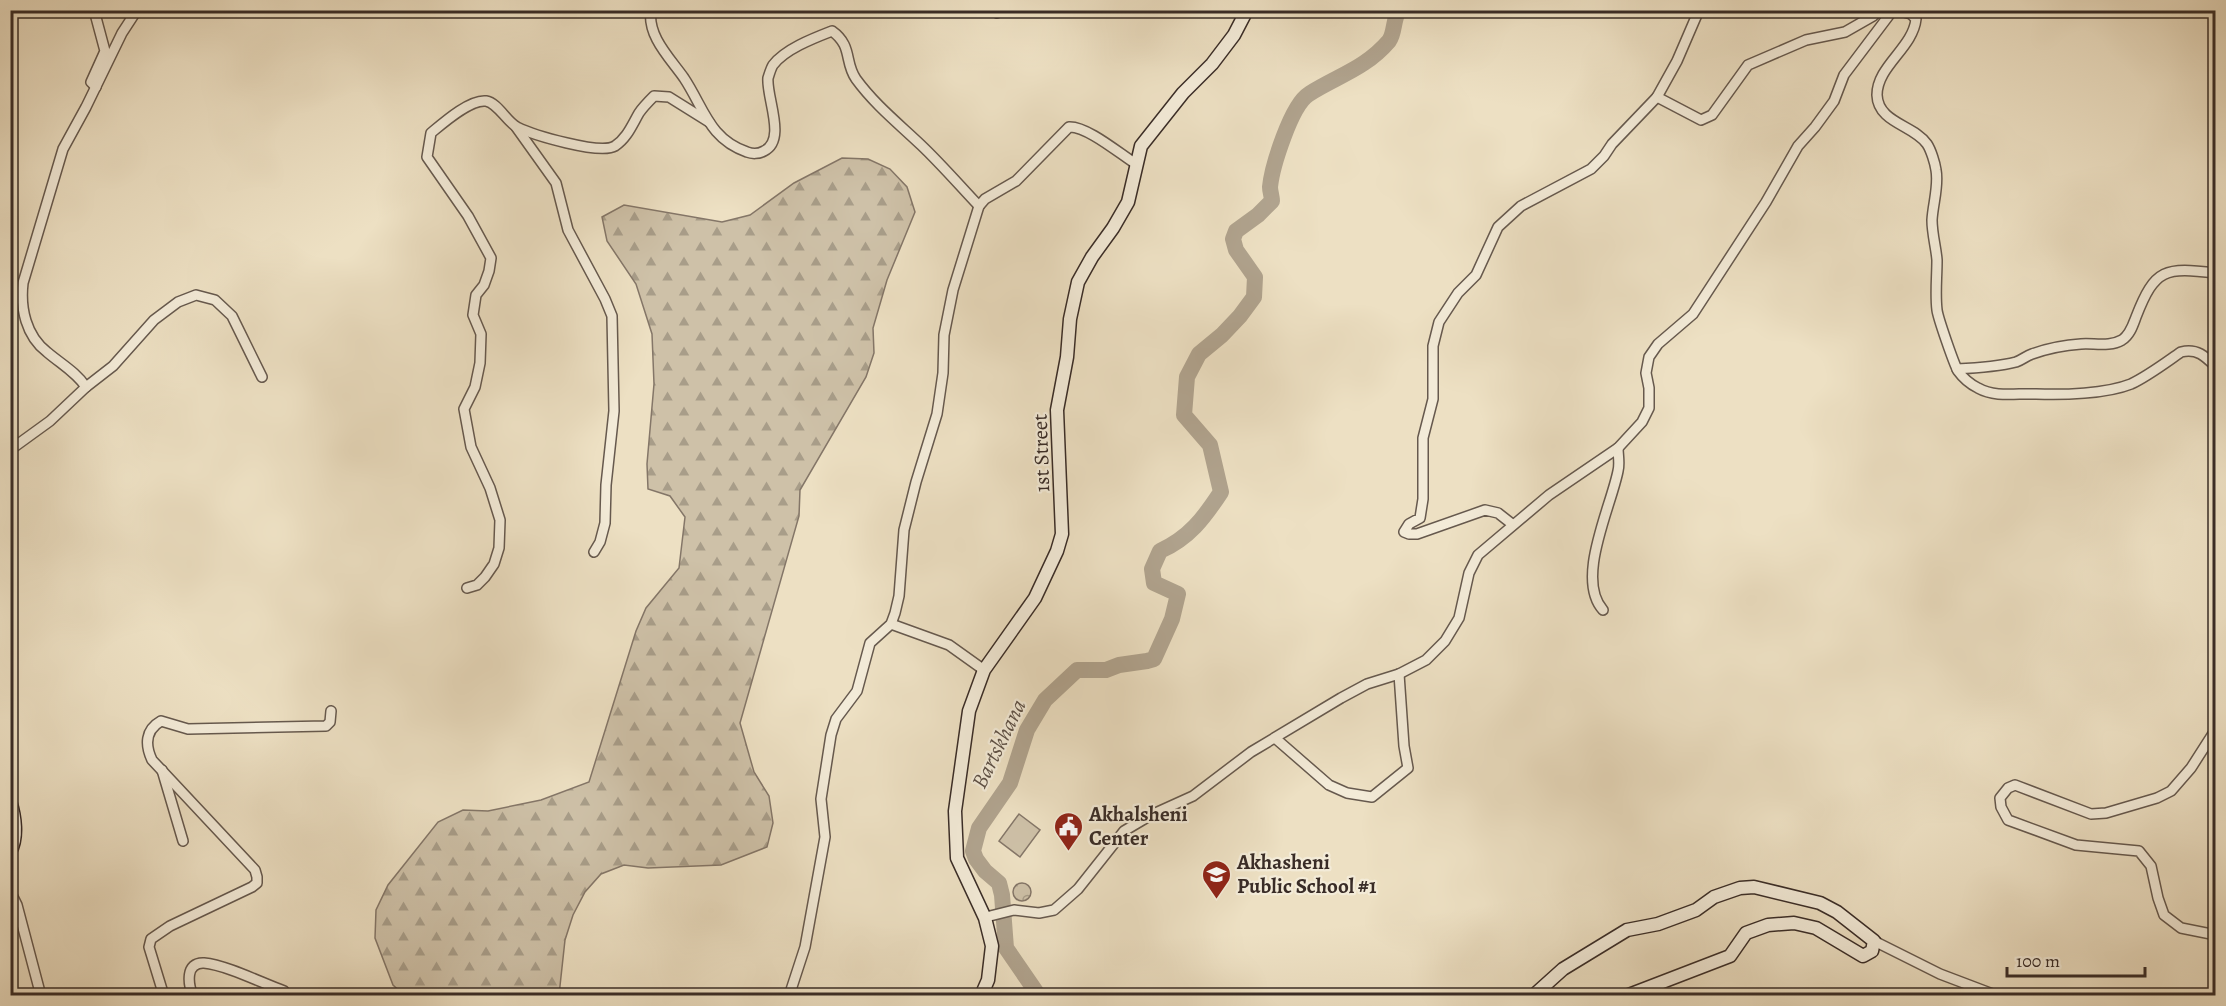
<svg xmlns="http://www.w3.org/2000/svg" width="2226" height="1006" viewBox="0 0 2226 1006" font-family="Alegreya,serif">
  <defs>
    <pattern id="forest-firs" width="22" height="20" patternUnits="userSpaceOnUse" patternTransform="scale(1.5)"><rect width="22" height="20" fill="#cec1a8"/><path d="M5 1l3.5 6h-7zM16 11l3.5 6h-7z" fill="#a89d89"/></pattern>
    <pattern id="park-crowns" width="20" height="18" patternUnits="userSpaceOnUse" patternTransform="scale(1.5)"><rect width="20" height="18" fill="#cec1a8"/><path d="M2 6a3 3 0 1 1 6 0M12 15a3 3 0 1 1 6 0" fill="none" stroke="#a89d89"/></pattern>
  </defs>
  <rect width="100%" height="100%" fill="#ede0c3"/>
  <filter id="stains"><feTurbulence type="fractalNoise" baseFrequency=".00333" numOctaves="4"/><feColorMatrix values="0 0 0 0 .2 0 0 0 0 .09 0 0 0 0 .02 0 0 0 .5 -.17"/></filter>
  <radialGradient id="worn" r=".72"><stop offset=".6" stop-color="#630" stop-opacity="0"/><stop offset="1" stop-color="#630" stop-opacity=".3"/></radialGradient>
  <polygon fill="url(#forest-firs)" stroke="#847668" stroke-width="1.5" points="842,158 868,159 890,169 907,187 915,212 887,280 873,328 874,353 866,377 800,490 799,516 740,723 754,772 769,796 773,823 767,847 721,865 648,868 624,865 601,874 585,892 573,915 565,940 559,995 404,995 393,985 375,938 376,910 388,885 438,822 463,810 488,811 541,800 589,782 636,631 646,608 679,568 685,517 670,496 648,489 647,464 654,384 652,334 636,284 607,241 602,217 624,205 722,222 750,215 794,183"/>
  <circle fill="url(#park-crowns)" stroke="#847668" stroke-width="1.5" cx="1022" cy="892" r="9"/>
  <polygon fill="#cec1a8" stroke="#847668" stroke-width="1.5" points="1019,814 1040,830 1020,857 999,841"/>
  <g fill="none" stroke-linecap="round" stroke-linejoin="round">
    <path stroke="#b0a38e" stroke-width="16" d="M1039,996L1006,948L1002,895L999,883L985,871L976,859L973,851L979,828L1010,783L1027,730L1045,700L1077,670H1106L1119,665L1147,661L1154,659L1172,619L1178,594L1154,583L1152,569L1160,551C1189,538 1204,518 1221,492L1210,445L1184,415L1187,377L1199,354L1222,335L1240,316L1254,297L1255,277L1236,250L1233,239L1236,231L1258,215L1272,201C1272,197 1270,191 1270,187C1272,167 1291,105 1309,94C1337,76 1365,69 1389,41C1395,33 1393,19 1399,10"/>
    <defs>
      <g id="street">
        <polyline points="94,10 105,51 91,82 96,87"/>
        <path d="M651,10C647,36 670,58 684,78C704,108 709,139 747,152C752,154 759,154 764,151C787,140 766,97 768,78C769,75 771,68 773,65C785,49 814,38 832,31C853,46 844,62 856,79C875,105 899,124 921,145C942,165 960,186 979,206"/>
        <polyline points="1699,10 1677,61 1657,97 1701,120 1712,115 1748,65 1806,40 1845,32 1873,16 1879,10"/>
        <path d="M1897,10L1911,14L1916,19C1913,48 1877,66 1877,95C1878,123 1914,125 1927,144C1931,150 1935,163 1936,170C1939,186 1933,203 1932,220C1932,234 1936,247 1937,260C1937,277 1935,294 1937,310C1938,318 1954,364 1958,371C1963,378 1970,384 1978,388C1996,398 2017,393 2036,394C2063,395 2106,394 2131,384C2148,376 2165,363 2181,352C2197,348 2205,356 2216,367"/>
        <polyline points="997,13 998,10"/>
        <polyline points="516,127 556,183 568,230 605,299 612,316 614,411 606,485 605,523 600,542 594,552"/>
        <path d="M1957,369C1977,368 1996,367 2016,362C2022,360 2026,356 2032,354C2046,349 2066,345 2081,344C2094,343 2110,347 2122,340C2130,335 2133,325 2136,317C2155,268 2165,267 2216,273"/>
        <path d="M86,387C76,372 61,364 47,352C26,336 20,308 23,283L63,149L86,107L122,33L137,10"/>
        <polyline points="10,450 50,421 86,387 113,366 154,320 178,302 196,295 215,300 232,316 262,377"/>
        <polyline points="1512,524 1498,513 1485,510 1417,534 1409,534 1404,532 1409,524 1420,518 1423,499 1423,438 1433,399 1433,346 1439,322 1458,293 1476,275 1498,227 1521,206 1591,169 1604,156 1612,144 1657,97"/>
        <polyline points="10,561 10,567"/>
        <path d="M467,588L477,585L485,577L494,564L499,548L500,520L490,488L471,447L464,409L475,387L480,363L481,334L473,315L476,295L484,285L489,271L491,258L468,216L427,157L431,133C443,123 470,99 486,101C498,103 506,121 517,127C533,135 600,155 615,146C627,138 632,125 639,113C643,107 649,101 654,96L669,97L709,122"/>
        <path d="M1603,610C1575,579 1611,507 1618,471C1620,464 1618,455 1618,448"/>
        <polyline points="891,624 949,645 984,670"/>
        <polyline points="2216,729 2191,768 2171,791 2157,798 2106,813 2091,814 2015,785 2008,788 2000,798 2001,807 2008,820 2076,845 2139,851 2151,866 2158,898 2164,915 2181,928 2216,935"/>
        <polyline points="1275,738 1329,785 1347,793 1372,797 1408,768 1404,746 1399,674"/>
        <polyline points="162,770 183,841"/>
        <polyline points="10,891 17,905 41,996"/>
        <polyline points="990,916 1014,910 1039,913 1054,910 1078,889 1124,831 1151,815 1193,796 1251,752 1341,698 1367,684 1399,674 1426,660 1445,641 1459,618 1469,573 1478,555 1549,495 1618,448 1642,422 1649,408 1649,388 1646,373 1649,357 1658,344 1693,314 1766,202 1798,146 1815,127 1834,101 1844,75 1893,10"/>
        <polyline points="1874,941 1940,974 1998,996"/>
        <path d="M164,996L149,947L151,939L170,926L252,887L257,883V877L255,870L152,760C145,745 145,730 161,721L188,729L326,726L330,722L331,711"/>
        <path d="M193,996C188,984 185,962 204,963C226,965 262,983 284,991L288,996"/>
        <path d="M789,996L805,947L825,837L821,799L831,735L836,719L857,691L870,643L891,624L895,613L899,596L904,530L916,482L937,414L943,373L944,335L953,290L979,206L985,199L1016,181L1069,127C1087,126 1120,154 1136,164"/>
      </g>
      <g id="secondary">
        <path d="M10,801C15,816 18,838 10,852"/>
        <polyline points="981,996 988,980 992,946 985,918 957,858 955,811 969,711 984,670 1035,598 1057,551 1062,534 1057,410 1067,357 1070,319 1078,282 1092,257 1113,228 1128,202 1141,146 1183,93 1212,64 1234,35 1247,10"/>
        <polyline points="1533,996 1563,969 1627,930 1658,924 1696,910 1714,897 1740,888 1754,887 1820,903 1837,912 1874,941 1872,951 1863,956 1816,928 1794,923 1768,925 1746,933 1730,956 1626,996"/>
      </g>
    </defs>
    <use href="#street" stroke="#66594e" stroke-width="12"/>
    <use href="#secondary" stroke="#392c27" stroke-width="15"/>
    <use href="#street" stroke="#f3ebd8" stroke-width="9"/>
    <use href="#secondary" stroke="#f3ebd8" stroke-width="12"/>
  </g>
  <defs>
    <symbol id="civic-pin" viewBox="-11 -11 22 30"><path d="M0 17L-7.5 6A9.5 9.5 0 1 1 7.5 6Z" fill="#8f2418" stroke="#f3ebd8"/><path d="M-.6-6.5H3V-4.5H.6V-3L4-1V1h2V6H-6V1h2V-1L-.6-3ZM-1.2 2.5V6h2.4V2.5Z" fill="#fff"/></symbol>
    <symbol id="school-pin" viewBox="-11 -11 22 30"><path d="M0 17L-7.5 6A9.5 9.5 0 1 1 7.5 6Z" fill="#8f2418" stroke="#f3ebd8"/><path d="M0-5L7-2L0 1L-7-2ZM-4 1L0 2.5L4 1V4Q0 6-4 4Z" fill="#fff"/></symbol>
  </defs>
  <g fill-rule="evenodd">
    <use href="#civic-pin" x="1052" y="810" width="33" height="45"/>
    <use href="#school-pin" x="1200" y="858" width="33" height="45"/>
  </g>
  <g text-anchor="middle" dominant-baseline="central" stroke-width="4.5" stroke-linejoin="round" paint-order="stroke">
    <g font-size="21" fill="#392c27" stroke="#f3ebd8">
      <text transform="translate(1041 453) rotate(-92)">1st Street</text>
    </g>
    <g font-size="21" font-weight="bold" fill="#392c27" stroke="#f3ebd8" text-anchor="start">
      <text x="1089" y="814">Akhalsheni<tspan x="1089" dy="24">Center</tspan></text>
      <text x="1237" y="862">Akhasheni<tspan x="1237" dy="24">Public School #1</tspan></text>
    </g>
    <g font-size="22" font-style="italic" fill="#5d5046" stroke="#f3ebd8">
      <text transform="translate(999 744) rotate(-64)">Bartskhana</text>
    </g>
  </g>
  <rect width="2226" height="1006" fill="none" stroke="#ede0c3" stroke-width="36"/>
  <rect x="12" y="12" width="2202" height="982" fill="none" stroke="#392c27" stroke-width="3"/>
  <rect x="18" y="18" width="2190" height="970" fill="none" stroke="#392c27" stroke-width="1.5"/>
  <path d="M2007 967v9h138v-9" fill="none" stroke="#392c27" stroke-width="3"/>
  <text x="2016" y="967" font-size="18" fill="#392c27" stroke="#f3ebd8" stroke-width="4.5" paint-order="stroke">100 m</text>
  <rect width="100%" height="100%" filter="url(#stains)"/>
  <rect width="100%" height="100%" fill="url(#worn)"/>
</svg>
